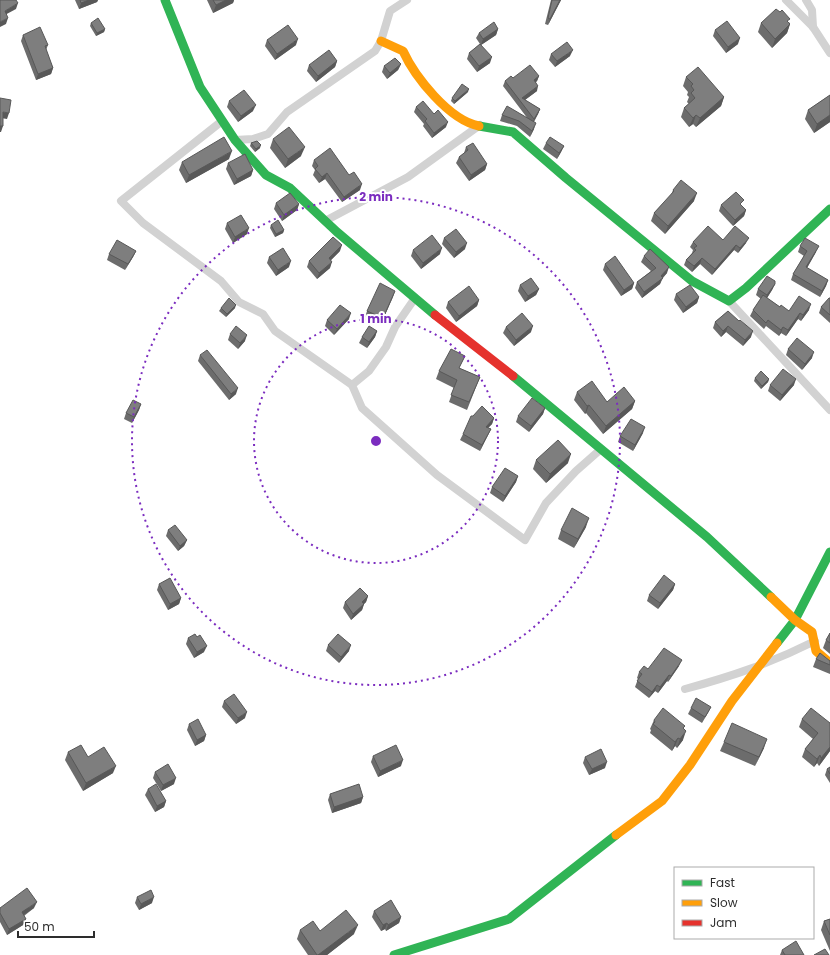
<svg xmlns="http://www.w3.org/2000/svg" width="830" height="955" viewBox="0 0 830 955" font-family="Poppins,sans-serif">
  <rect width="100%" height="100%" fill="#fff"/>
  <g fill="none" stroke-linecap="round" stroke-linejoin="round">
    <g stroke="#d2d2d2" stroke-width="8">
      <polyline points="786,0 813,27 830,53"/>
      <polyline points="806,0 812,10 813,27"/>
      <polyline points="222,121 121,201 143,223 221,281 239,302 263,314 275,331 352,385"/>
      <polyline points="235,140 253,139 268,134 287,112 375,51 381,41 390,11 407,0"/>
      <polyline points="325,221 408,177 480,125"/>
      <polyline points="415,298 395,327 386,347 369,371 352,385 362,408 390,433 437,475 525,540 546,503 576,471 601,449"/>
      <polyline points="729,301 830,410"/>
      <path d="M685,689C733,676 771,663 815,641"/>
    </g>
    <g stroke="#30b455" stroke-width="9">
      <polyline points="165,0 200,87 235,140 266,175 290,188 337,232 435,315"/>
      <polyline points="479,126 513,132 566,178 692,281 729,301 746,288 830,209"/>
      <polyline points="513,376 707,537 771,597"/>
      <polyline points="777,643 795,620 830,552"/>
      <polyline points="394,955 509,919 616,835"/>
    </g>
    <g stroke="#ff9f0a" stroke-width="9">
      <path d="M381,41L403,51C415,77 449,120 479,126"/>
      <polyline points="771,597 795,620 812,632 816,651 830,663"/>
      <polyline points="616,835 662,801 690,765 732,701 777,643"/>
    </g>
    <polyline stroke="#e5322d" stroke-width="9" points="435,315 513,376"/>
  </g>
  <g fill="#6c6c6c">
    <polygon points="75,0 98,0 97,2 79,9"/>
    <polygon points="207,0 234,0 233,3 213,13"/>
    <polygon points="551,0 561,0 548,25 545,24"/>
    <polygon points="789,22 790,24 787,33 772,48 758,32 761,23"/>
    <polygon points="91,23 105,29 104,32 96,36 90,26"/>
    <polygon points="498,29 496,35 481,45 490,63 477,72 467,59 469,53 480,44 476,38 479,33"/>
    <polygon points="715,30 738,44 726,53 713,36"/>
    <polygon points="23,35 48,45 46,50 53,68 51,74 36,80 21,41"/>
    <polygon points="267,40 296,45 275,60 265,46"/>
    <polygon points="551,54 570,56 555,67 549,60"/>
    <polygon points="337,61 335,67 316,82 307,71 309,65"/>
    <polygon points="401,64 398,70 387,79 382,72 384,66"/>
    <polygon points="539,76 537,81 536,82 537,91 525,100 540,109 538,114 534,122 534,129 530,137 517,126 500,121 502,115 528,119 503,86 505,81 513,78"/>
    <polygon points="686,77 724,97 721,106 696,127 693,124 689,127 681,117 684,108 689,104 687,102 689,97 687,95 688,92 683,86"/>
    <polygon points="468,92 454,104 451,101 452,98"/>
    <polygon points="830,95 830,122 814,133 805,119 808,110"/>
    <polygon points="229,101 253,111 238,122 227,107"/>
    <polygon points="416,107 446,127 432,138 423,126 424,124 414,112"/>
    <polygon points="273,139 301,156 285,168 270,148"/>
    <polygon points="251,143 260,148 255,152 250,146"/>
    <polygon points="546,143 564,146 561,152 557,159 543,149"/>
    <polygon points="466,147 487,164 485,170 469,181 456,163 459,157 464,153"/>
    <polygon points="229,159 186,183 179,170 182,162"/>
    <polygon points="314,160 349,175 360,190 342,202 325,179 319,183 313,175 315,170 312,166"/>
    <polygon points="228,163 253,170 251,176 234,185 226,169"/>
    <polygon points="673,190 694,201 665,234 651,221 654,213 671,195"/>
    <polygon points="276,203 299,204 297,210 282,221 274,209"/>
    <polygon points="721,205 746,210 744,216 733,226 719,211"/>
    <polygon points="227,223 247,234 233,243 225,229"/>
    <polygon points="271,225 284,230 283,233 275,237 270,228"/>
    <polygon points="444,238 465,249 454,258 442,244"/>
    <polygon points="723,240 746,243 738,253 734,250 712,275 700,264 692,272 684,265 686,260 692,253 693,250 690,247 693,242"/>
    <polygon points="800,246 816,252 807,268 828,280 826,286 820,297 791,280 793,274 804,256 798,252"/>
    <polygon points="413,250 440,254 421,269 411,256"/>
    <polygon points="136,251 133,257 125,270 107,260 109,254"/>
    <polygon points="340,251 331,260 330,268 317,279 307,267 309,261"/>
    <polygon points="644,256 667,273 663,278 660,284 642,298 635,288 637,282 651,271 641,262"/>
    <polygon points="269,257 289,267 276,276 267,263"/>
    <polygon points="605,264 634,283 632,289 621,296 603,270"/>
    <polygon points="775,284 772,290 767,298 780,307 789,311 809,310 801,321 798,319 786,336 781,333 779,336 766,326 764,329 750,316 753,310 761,299 756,295 758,289"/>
    <polygon points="520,285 539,289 536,295 525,302 518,291"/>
    <polygon points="395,291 381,324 365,317 367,311"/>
    <polygon points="676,294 699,297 697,303 683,313 674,300"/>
    <polygon points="830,298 830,323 819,313 821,307"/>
    <polygon points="479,300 477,306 456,322 446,308 448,302"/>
    <polygon points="221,308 235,308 226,317 219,311"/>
    <polygon points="728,311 751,337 743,346 726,332 721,337 713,328 715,322"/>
    <polygon points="349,319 334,335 325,326 327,320"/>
    <polygon points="506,327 531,332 514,346 503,333"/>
    <polygon points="377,331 375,337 367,348 359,343 362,337"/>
    <polygon points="230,334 245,341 238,349 228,340"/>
    <polygon points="788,349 812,358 802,370 786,355"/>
    <polygon points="200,355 236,394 229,400 198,361"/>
    <polygon points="465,356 459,368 480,377 467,410 449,402 454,388 436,379 439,371"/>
    <polygon points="755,378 769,379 768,382 761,389 754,381"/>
    <polygon points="770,385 794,385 780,401 768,391"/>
    <polygon points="577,392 607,402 635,401 632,409 603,434 586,413 585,414 574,400"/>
    <polygon points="141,404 139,410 132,423 124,419 126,413"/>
    <polygon points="545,408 543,414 529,432 516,422 518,416"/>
    <polygon points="494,418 492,424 488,428 491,429 480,451 460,440 463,434"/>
    <polygon points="643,433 633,451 618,442 620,436"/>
    <polygon points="536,460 568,463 546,483 533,469"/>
    <polygon points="518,476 516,482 503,502 490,493 492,487"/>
    <polygon points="586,527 574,548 558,539 561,530"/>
    <polygon points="168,530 187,540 184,546 178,551 166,536"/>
    <polygon points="159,584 181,598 179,604 168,610 157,590"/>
    <polygon points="675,584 673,590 658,609 647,601 649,595"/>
    <polygon points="368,596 366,602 364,604 362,610 351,620 343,608 345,602"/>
    <polygon points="830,633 830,654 823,648 826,640"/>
    <polygon points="197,637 204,652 194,658 186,644 188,638"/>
    <polygon points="328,645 349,651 339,663 326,651"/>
    <polygon points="816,659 830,661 830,674 813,667"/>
    <polygon points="679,666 668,682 667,681 658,693 655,691 649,698 635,687 638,679 637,678 639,672 648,669"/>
    <polygon points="224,701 245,718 236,724 222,707"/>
    <polygon points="711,707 708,713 702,723 688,714 691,708"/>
    <polygon points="802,719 830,723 830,751 819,766 817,763 814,767 802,757 805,749 813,739 799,727"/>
    <polygon points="654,720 685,726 683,729 683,740 677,748 675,746 672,751 650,733 651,730 650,729"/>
    <polygon points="189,724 206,735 204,741 195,746 187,730"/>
    <polygon points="724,742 764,748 755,766 720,751"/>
    <polygon points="68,752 88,757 113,773 83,791 65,760"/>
    <polygon points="373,756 401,766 378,777 371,762"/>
    <polygon points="585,757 605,768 589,775 583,763"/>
    <polygon points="830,767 830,783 825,775 827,769"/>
    <polygon points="155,772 174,784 161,791 153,778"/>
    <polygon points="148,789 166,801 164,807 155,812 145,795"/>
    <polygon points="330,794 363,797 361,803 332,813 328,800"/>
    <polygon points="137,897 152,903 139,910 135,903"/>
    <polygon points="0,908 34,908 24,916 23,925 7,935 0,922"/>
    <polygon points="374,911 401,917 399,923 386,931 385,929 381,931 372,917"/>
    <polygon points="830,919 830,951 821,930 824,921"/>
    <polygon points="300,930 320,931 354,934 327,955 308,955 297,939"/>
    <polygon points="782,950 804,955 780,955"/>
  </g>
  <g fill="#585858">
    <polygon points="89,0 98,0 97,2 79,9 81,3"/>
    <polygon points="226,0 234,0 233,3 213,13 216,5"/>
    <polygon points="560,0 561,0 548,25 550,19"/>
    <polygon points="18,3 16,9 3,16 5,11"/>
    <polygon points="8,18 6,24 0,27 0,22"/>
    <polygon points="790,24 787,33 772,48 775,39"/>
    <polygon points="105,29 104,32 96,36 97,33"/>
    <polygon points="498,29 496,35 481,45 483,39"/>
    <polygon points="740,38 738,44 726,53 728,47"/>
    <polygon points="298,39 296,45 275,60 277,54"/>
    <polygon points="573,50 570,56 555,67 557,61"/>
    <polygon points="492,57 490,63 477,72 479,66"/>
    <polygon points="337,61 335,67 316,82 318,76"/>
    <polygon points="401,64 398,70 387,79 390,73"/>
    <polygon points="53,68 51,74 36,80 38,74"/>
    <polygon points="539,76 537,81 532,85 534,80"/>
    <polygon points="538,86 537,91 522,102 522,98"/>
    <polygon points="469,89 468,92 454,104 455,101"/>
    <polygon points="724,97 721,106 696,127 700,118"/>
    <polygon points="256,105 253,111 238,122 241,116"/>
    <polygon points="540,109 538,114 532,124 534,119"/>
    <polygon points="3,112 9,113 7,119 1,118"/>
    <polygon points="696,115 693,124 689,127 693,118"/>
    <polygon points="830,115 830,122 814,133 817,124"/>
    <polygon points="448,122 446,127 432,138 434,133"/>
    <polygon points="536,123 534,129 530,137 532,131"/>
    <polygon points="0,126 3,126 1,132 0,132"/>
    <polygon points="261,145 260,148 255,152 256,149"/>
    <polygon points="564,146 561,152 557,159 559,153"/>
    <polygon points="305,147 301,156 285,168 288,159"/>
    <polygon points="232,151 229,159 186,183 189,175"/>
    <polygon points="487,164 485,170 469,181 471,175"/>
    <polygon points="253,170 251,176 234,185 237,179"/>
    <polygon points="327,173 325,179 319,183 322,177"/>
    <polygon points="362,184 360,190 342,202 344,197"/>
    <polygon points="697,193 694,201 665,234 668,226"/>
    <polygon points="299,204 297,210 282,221 284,215"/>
    <polygon points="746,210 744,216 733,226 735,220"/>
    <polygon points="249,228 247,234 233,243 235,237"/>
    <polygon points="284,230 283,233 275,237 276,234"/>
    <polygon points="749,238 746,243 738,253 740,248"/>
    <polygon points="467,243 465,249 454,258 456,252"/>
    <polygon points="342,245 340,251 327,264 329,258"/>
    <polygon points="736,245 734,250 712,275 715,269"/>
    <polygon points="819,246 816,252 804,273 806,267"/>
    <polygon points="442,248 440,254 421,269 423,263"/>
    <polygon points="136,251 133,257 125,270 128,264"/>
    <polygon points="702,258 700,264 692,272 694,266"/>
    <polygon points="291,261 289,267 276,276 278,270"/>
    <polygon points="332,262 330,268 317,279 319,273"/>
    <polygon points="669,267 667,273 662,278 660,284 642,298 644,292"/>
    <polygon points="828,280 826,286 820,297 822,291"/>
    <polygon points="634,283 632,289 621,296 624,290"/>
    <polygon points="775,284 772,290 765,301 767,295"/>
    <polygon points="539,289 536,295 525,302 528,296"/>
    <polygon points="395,291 393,297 381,324 383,318"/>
    <polygon points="699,297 697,303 683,313 686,307"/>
    <polygon points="479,300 477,306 456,322 459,316"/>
    <polygon points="811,304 809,310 801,321 803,315"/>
    <polygon points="236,305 235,308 226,317 227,314"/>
    <polygon points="351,313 349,319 334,335 337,329"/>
    <polygon points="800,313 798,319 786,336 788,330"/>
    <polygon points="533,326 531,332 514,346 516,340"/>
    <polygon points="728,326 726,332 721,337 723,331"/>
    <polygon points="783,327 781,333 779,336 781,330"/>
    <polygon points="377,331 375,337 367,348 369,342"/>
    <polygon points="753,331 751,337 743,346 745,340"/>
    <polygon points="247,335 245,341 238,349 240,343"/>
    <polygon points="814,352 812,358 802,370 805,364"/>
    <polygon points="769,379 768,382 761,389 762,386"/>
    <polygon points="796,379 794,385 780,401 782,395"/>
    <polygon points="238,388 236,394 229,400 231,394"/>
    <polygon points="635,401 632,409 603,434 606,426"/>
    <polygon points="141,404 139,410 132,423 134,417"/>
    <polygon points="589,405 586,413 585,414 587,406"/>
    <polygon points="545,408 543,414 529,432 531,426"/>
    <polygon points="494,418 492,424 483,433 486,427"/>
    <polygon points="645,427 643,433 633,451 635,445"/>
    <polygon points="491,429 480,451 482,445"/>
    <polygon points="571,454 568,463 546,483 550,474"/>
    <polygon points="518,476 516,482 503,502 505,496"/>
    <polygon points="589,518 586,527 574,548 578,539"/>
    <polygon points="187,540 184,546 178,551 180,546"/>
    <polygon points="675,584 673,590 658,609 660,603"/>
    <polygon points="368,596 366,602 364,604 362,610 351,620 353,614 362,602"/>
    <polygon points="181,598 179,604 168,610 170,604"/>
    <polygon points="351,645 349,651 339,663 341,657"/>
    <polygon points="207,646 204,652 194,658 197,652"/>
    <polygon points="682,660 679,666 668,682 671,676"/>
    <polygon points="669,675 667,681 658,693 660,687"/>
    <polygon points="657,685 655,691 649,698 652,692"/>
    <polygon points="247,712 245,718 236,724 238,718"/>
    <polygon points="686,731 683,740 677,748 680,739"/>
    <polygon points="206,735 204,741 195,746 197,740"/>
    <polygon points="678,738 675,746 672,751 675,742"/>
    <polygon points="767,739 764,748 755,766"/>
    <polygon points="830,747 830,751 819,766 821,758"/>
    <polygon points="820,755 817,763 814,767 817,759"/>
    <polygon points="403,760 401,766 378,777 380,771"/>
    <polygon points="607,762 605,768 589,775 592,769"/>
    <polygon points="116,766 113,773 83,791 86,783"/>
    <polygon points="176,778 174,784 161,791 163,785"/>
    <polygon points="363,797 361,803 332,813 334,807"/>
    <polygon points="166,801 164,807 155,812 157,806"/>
    <polygon points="154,897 152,903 139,910 141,904"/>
    <polygon points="37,902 34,908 19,918 22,912"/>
    <polygon points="401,917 399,923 386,931 388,925"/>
    <polygon points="26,919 23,925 7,935 9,929"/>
    <polygon points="387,923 385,929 381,931 383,925"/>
    <polygon points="358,925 354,934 327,955 318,955"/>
  </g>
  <g fill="#7e7e7e" stroke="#585858">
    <polygon points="0,0 16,0 18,3 5,11 8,18 0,22"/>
    <polygon points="80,0 89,0 81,3"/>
    <polygon points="213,0 226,0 216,5"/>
    <polygon points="552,0 560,0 550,19 548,18"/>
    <polygon points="776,9 780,12 782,10 790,19 787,21 790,24 775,39 761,23"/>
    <polygon points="98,18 105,29 97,33 91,23"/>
    <polygon points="727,21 740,38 728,47 715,30"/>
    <polygon points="494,22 498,29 483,39 479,33"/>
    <polygon points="288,25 298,39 277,54 267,40"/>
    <polygon points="40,27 48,45 45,46 53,68 38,74 23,35"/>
    <polygon points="567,42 573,50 557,61 551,54"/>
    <polygon points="480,44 492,57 479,66 469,53"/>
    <polygon points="329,50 337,61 318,76 309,65"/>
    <polygon points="395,58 401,64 390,73 384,66"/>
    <polygon points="530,65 539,76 534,80 538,86 522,98 540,109 534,119 505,81 511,76 513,78"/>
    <polygon points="698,67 724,97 700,118 696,115 693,118 684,108 695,98 691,93 694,90 691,86 693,84 686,77"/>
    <polygon points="462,84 469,89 455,101 452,98"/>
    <polygon points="244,90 256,105 241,116 229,101"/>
    <polygon points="830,95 830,115 817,124 808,110"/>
    <polygon points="0,98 11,100 9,113 3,112 3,126 0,126"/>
    <polygon points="423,101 434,114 438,110 448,122 434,133 425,121 427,119 416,107"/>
    <polygon points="507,106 536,123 532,131 519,121 502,115"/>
    <polygon points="289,127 305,147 288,159 273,139"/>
    <polygon points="224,137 232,151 189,175 182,162"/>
    <polygon points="550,137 564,146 559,153 546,143"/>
    <polygon points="257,141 261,145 256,149 251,143"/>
    <polygon points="473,143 487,164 471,175 459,157 468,150 466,147"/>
    <polygon points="330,148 349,175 354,172 362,184 344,197 327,173 322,177 315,169 318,166 314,160"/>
    <polygon points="245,154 253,170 237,179 228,163"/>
    <polygon points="681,180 697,193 668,226 654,213 674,191 673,190"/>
    <polygon points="736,192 744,200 740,204 746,210 735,220 721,205"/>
    <polygon points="290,193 299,204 284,215 276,203"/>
    <polygon points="241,215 249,228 235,237 227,223"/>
    <polygon points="278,220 284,230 276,234 271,225"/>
    <polygon points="708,226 723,240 735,226 749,238 740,248 736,245 715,269 702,258 694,266 686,260 696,250 694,248 697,246 693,242"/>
    <polygon points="456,229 467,243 456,252 444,238"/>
    <polygon points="432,235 442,248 423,263 413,250"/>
    <polygon points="333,237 342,245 329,258 332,262 319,273 309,261"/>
    <polygon points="805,238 819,246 806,267 828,280 822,291 793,274 807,251 800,246"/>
    <polygon points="117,240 136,251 128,264 109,254"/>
    <polygon points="283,248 291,261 278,270 269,257"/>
    <polygon points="650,249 669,267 661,276 663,278 644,292 637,282 656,268 644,256"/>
    <polygon points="615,256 634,283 624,290 605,264"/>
    <polygon points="767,276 775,281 775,284 767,295 758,289"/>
    <polygon points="531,278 539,289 528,296 520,285"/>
    <polygon points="380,283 395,291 383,318 367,311"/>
    <polygon points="690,285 699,297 686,307 676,294"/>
    <polygon points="469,286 479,300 459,316 448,302"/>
    <polygon points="763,295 780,307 781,305 789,311 799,296 811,304 803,315 800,313 788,330 783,327 781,330 768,320 766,323 753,310"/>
    <polygon points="229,298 236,305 227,314 221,308"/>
    <polygon points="829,298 830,298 830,315 821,307"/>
    <polygon points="340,305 351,313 337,329 327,320"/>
    <polygon points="728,311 739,321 740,320 753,331 745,340 728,326 723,331 715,322"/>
    <polygon points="522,313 533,326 516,340 506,327"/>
    <polygon points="236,326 247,335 240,343 230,334"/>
    <polygon points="369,326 377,331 369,342 362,337"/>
    <polygon points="797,338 814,352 805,364 788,349"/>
    <polygon points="451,349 465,356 459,368 480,377 469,402 451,395 457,380 439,371"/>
    <polygon points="207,350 238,388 231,394 200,355"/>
    <polygon points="783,369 796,379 782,395 770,385"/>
    <polygon points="761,371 769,379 762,386 755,378"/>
    <polygon points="592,381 607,402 624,387 635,401 606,426 589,405 587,406 577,392"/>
    <polygon points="532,398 545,408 531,426 518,416"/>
    <polygon points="133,400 141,404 134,417 126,413"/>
    <polygon points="482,406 494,418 486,427 491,429 482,445 463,434 471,416 473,416"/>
    <polygon points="631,419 645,427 635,445 620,436"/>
    <polygon points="558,440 571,454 550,474 536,460"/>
    <polygon points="505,468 518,476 505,496 492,487"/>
    <polygon points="572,508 589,518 578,539 561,530"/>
    <polygon points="175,525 187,540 180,546 168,530"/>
    <polygon points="664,575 675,584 660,603 649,595"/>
    <polygon points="170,578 181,598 170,604 159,584"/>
    <polygon points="360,588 368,596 362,602 364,604 353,614 345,602"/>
    <polygon points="830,633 830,643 826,640"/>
    <polygon points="195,634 197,637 200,635 207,646 197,652 188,638"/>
    <polygon points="338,634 351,645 341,657 328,645"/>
    <polygon points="664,648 682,660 671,676 669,675 660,687 657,685 652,692 637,681 642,674 639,672 644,666 648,669"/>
    <polygon points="820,653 830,661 830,665 816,659"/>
    <polygon points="234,694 247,712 238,718 224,701"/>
    <polygon points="696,698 711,707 705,717 691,708"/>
    <polygon points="663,708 685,726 683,728 686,731 680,739 678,738 675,742 653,724 655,722 654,720"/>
    <polygon points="811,708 830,723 830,747 821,758 820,755 817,759 805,749 818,733 802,719"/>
    <polygon points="198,719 206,735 197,740 189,724"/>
    <polygon points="732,723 767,739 759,757 724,742"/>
    <polygon points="81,745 88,757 104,747 116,766 86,783 68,752"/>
    <polygon points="396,745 403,760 380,771 373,756"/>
    <polygon points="601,749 607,762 592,769 585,757"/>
    <polygon points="168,764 176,778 163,785 155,772"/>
    <polygon points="830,767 830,774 827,769"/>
    <polygon points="156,784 166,801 157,806 148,789"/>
    <polygon points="359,784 363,797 334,807 330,794"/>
    <polygon points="27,888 37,902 22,912 26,919 9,929 0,913 0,908"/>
    <polygon points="151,890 154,897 141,904 137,897"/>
    <polygon points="391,900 401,917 388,925 387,923 383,925 374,911"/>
    <polygon points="346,910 358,925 318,955 317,955 300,930 313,921 320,931"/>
    <polygon points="830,919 830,935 824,921"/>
    <polygon points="796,941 804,955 785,955 782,950"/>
    <polygon points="825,949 829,955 814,955"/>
  </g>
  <g fill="none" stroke="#7b2cbf" stroke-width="2" stroke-dasharray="2 4">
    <circle cx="376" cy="441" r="122"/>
    <circle cx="376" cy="441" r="244"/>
  </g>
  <circle cx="376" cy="441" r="6" fill="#7b2cbf" stroke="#fff" stroke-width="2"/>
  <g font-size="12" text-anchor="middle" font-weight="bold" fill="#7b2cbf" stroke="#fff" stroke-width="4" stroke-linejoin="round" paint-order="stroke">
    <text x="376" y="201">2 min</text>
    <text x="376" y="323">1 min</text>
  </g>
  <rect x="674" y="867" width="140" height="72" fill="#ffffff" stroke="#ababab"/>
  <rect x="682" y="880" width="20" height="6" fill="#30b455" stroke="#ababab"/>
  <text x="710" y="887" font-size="12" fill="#2d2d2d">Fast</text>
  <rect x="682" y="900" width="20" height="6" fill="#ff9f0a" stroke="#ababab"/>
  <text x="710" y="907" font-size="12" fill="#2d2d2d">Slow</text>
  <rect x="682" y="920" width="20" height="6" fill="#e5322d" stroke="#ababab"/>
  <text x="710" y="927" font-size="12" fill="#2d2d2d">Jam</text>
  <path d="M18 931v6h76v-6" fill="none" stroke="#2d2d2d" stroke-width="2"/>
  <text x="24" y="931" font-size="12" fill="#2d2d2d" stroke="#ffffff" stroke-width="3" paint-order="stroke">50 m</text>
</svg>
